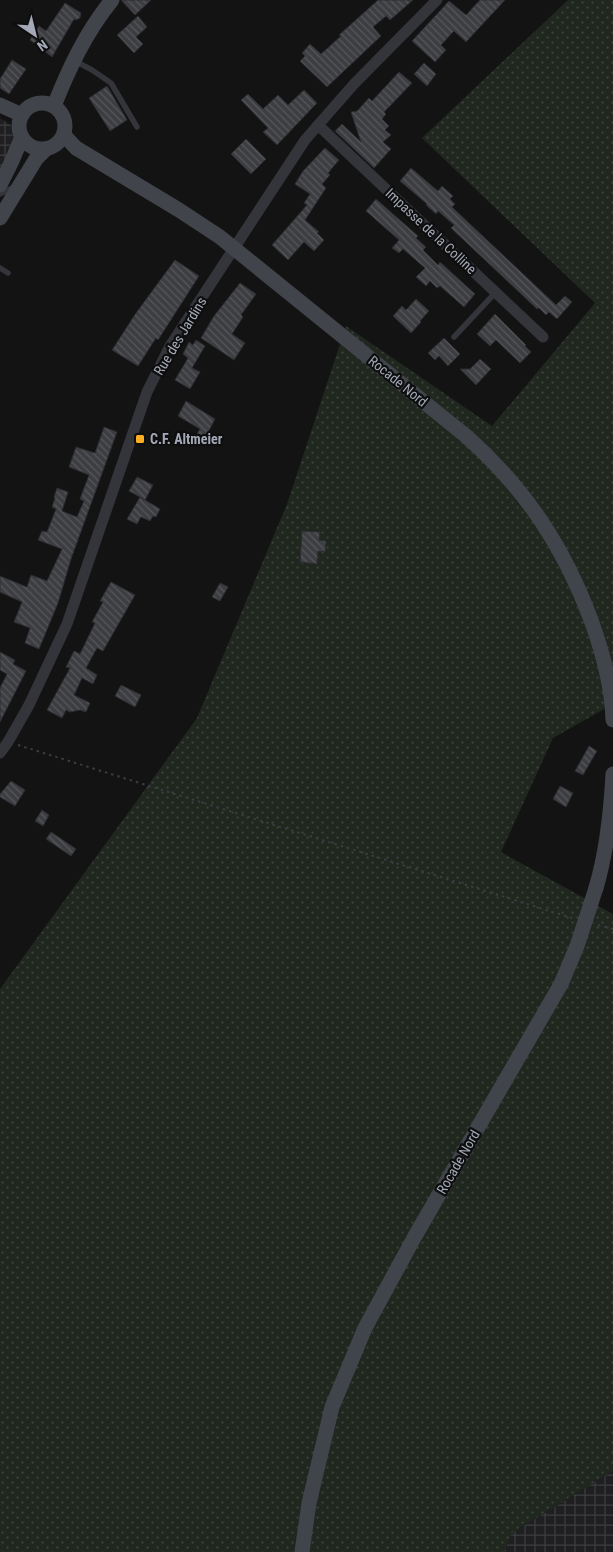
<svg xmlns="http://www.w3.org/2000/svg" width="613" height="1552" viewBox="0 0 613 1552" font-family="'Roboto Condensed',sans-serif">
  <defs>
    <pattern id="industrial-grid" width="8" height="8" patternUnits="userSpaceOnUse" patternTransform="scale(1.25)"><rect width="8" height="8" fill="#1f1f21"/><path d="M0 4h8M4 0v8" fill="none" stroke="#3c3d3f"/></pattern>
    <pattern id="grass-dots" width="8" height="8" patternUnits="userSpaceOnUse" patternTransform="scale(1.25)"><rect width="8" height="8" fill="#1f271f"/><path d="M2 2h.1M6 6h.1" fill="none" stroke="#3c443d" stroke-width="1.8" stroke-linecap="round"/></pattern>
    <pattern id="building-back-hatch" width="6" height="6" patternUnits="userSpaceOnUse" patternTransform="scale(1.25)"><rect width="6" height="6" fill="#3c3e42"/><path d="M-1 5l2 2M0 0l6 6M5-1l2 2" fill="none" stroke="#55575b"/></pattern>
  </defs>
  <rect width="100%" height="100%" fill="#131314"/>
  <g fill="url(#industrial-grid)">
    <polygon points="0,118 11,125 14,143 0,170"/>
    <polygon points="613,1471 613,1552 504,1552 512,1533"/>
  </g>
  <polygon fill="url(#grass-dots)" points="568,0 613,0 613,704 553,738 501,852 613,914 613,1471 512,1533 504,1552 0,1552 0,989 197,718 287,504 346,326 492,426 595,303 422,138"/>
  <g fill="url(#building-back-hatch)" stroke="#2c2c31">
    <polygon points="121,0 151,0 135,15"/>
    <polygon points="378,0 413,0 390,20 386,16 373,27 381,36 327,87 300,61 305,56 302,53 310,44 321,54 341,36 339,35"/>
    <polygon points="480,0 505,0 466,42 454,31 441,45 446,50 435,62 412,41 449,1 466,15"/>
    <polygon points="65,3 81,13 80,18 76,20 74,19 52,57 30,40 39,26 46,31"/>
    <polygon points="138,16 147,27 136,37 143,44 134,53 117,35"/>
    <polygon points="12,60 26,69 9,94 0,88 0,79"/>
    <polygon points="424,63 436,74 427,86 414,74"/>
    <polygon points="399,72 412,83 384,112 386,114 382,119 389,126 385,130 391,135 383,142 391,149 374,168 335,131 342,124 361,142 351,112 357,111 369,98 372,101"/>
    <polygon points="107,86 127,120 110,131 89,98"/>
    <polygon points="304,90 317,103 277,145 263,132 268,128 241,100 248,94 263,109 278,95 288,105"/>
    <polygon points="246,139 266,159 251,174 231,154"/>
    <polygon points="325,148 339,160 328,173 330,175 322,184 326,188 305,220 319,232 317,233 324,240 314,251 304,242 288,260 272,245 307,205 304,203 310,194 295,184 303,171"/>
    <polygon points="411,168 438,191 442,186 453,196 450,199 455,204 452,207 556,305 565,296 572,302 557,319 549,312 546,315 539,308 537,309 451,228 454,225 438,211 436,214 426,205 427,204 400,181"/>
    <polygon points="376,199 418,236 416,238 426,247 423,250 438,265 440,262 475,294 464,307 440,286 437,288 430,281 426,286 416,277 425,268 403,249 399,253 392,248 399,240 366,211"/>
    <polygon points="175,260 199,276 158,340 156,338 138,366 112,350 136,313"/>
    <polygon points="240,283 256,294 241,315 243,317 232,334 245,343 234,360 201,338 214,316"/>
    <polygon points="416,299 429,311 420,321 421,322 411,333 393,316 402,306 406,310"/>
    <polygon points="495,314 526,345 525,346 531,352 520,363 496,340 490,346 477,334"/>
    <polygon points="444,338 460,354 448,366 439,356 435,360 428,353"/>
    <polygon points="196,340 205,346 192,368 200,372 190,389 175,380 188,358 183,354 189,342 193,345"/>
    <polygon points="480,359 491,369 476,385 460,369 470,369"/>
    <polygon points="186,401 215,419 205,438 197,434 200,429 178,416"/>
    <polygon points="104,427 117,432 71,559 58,603 39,649 25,643 30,628 14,622 22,602 0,592 0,576 27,587 31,575 47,581 62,549 38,540 42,531 47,532 56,509 52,507 55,498 54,497 57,488 68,492 62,511 77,517 84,501 80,499 89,475 69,467 76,447 95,453"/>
    <polygon points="137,477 153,485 145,500 129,491"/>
    <polygon points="140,497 160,509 156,517 153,516 150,521 141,517 137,524 127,519"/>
    <polygon points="302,531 320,532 319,540 326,541 325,552 318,551 317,564 300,562"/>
    <polygon points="111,582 135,595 103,651 97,648 86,668 97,675 93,684 82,678 74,695 90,703 86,712 80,710 70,712 66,710 62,718 47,710 70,668 66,667 74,651 80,654 95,623 92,622 103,602 100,601"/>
    <polygon points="220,583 228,587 220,601 212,597"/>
    <polygon points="0,652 15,660 13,664 26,671 0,722 0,688 7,674 0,670"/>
    <polygon points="121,685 141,695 135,707 115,696"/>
    <polygon points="589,746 597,751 583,775 575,771"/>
    <polygon points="11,781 25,790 15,806 0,797 0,794"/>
    <polygon points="560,786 573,793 566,807 553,799"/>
    <polygon points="42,810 49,815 43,826 35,821"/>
    <polygon points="51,832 76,849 71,856 46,839"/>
  </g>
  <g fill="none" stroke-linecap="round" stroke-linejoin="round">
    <g stroke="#393c41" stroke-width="2" stroke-dasharray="2.5 4" stroke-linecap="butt">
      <polyline points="18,745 572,918"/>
      <polyline points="598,925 613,929"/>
    </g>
    <g stroke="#33353a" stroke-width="5.5">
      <polyline points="75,61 92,70 111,83 137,127"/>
      <polyline points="0,194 14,187"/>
      <polyline points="0,268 8,273"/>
      <polyline points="454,337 496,292"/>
    </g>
    <g stroke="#33353a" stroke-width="11">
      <polyline points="318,125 543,337"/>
      <polyline points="0,753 8,742 29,705 67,624 147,392 170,346 305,140 354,84 437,0"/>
    </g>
    <g stroke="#41444a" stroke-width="15">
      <circle cx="42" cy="126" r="23"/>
      <polyline points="0,105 22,115"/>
      <path d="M54,106C69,68 86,32 112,0"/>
      <path d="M64,135L76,148L179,210L220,237L466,436C525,488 564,547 591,620C603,653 612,685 613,720"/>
      <polyline points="0,185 11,163 22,137"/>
      <polyline points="0,218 36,159 46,149"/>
      <path d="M596,888C607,851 611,811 613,774"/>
      <polyline points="302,1552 309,1503 332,1407 365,1328 415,1236 561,984"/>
    </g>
    <polyline stroke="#41444a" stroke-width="15" points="561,984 577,946 596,888"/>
  </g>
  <rect fill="#fdae22" stroke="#0e0e0f" stroke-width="2" x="135" y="434" width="10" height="10" rx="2.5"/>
  <g text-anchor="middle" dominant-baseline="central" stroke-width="4.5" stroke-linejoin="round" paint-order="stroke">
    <g font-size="14" fill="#a3a9b6" stroke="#0e0e0f">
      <text transform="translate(431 231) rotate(43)">Impasse de la Colline</text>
      <text transform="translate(180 336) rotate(-59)">Rue des Jardins</text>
      <text transform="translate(398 381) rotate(39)">Rocade Nord</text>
      <text transform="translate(458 1162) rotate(-60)">Rocade Nord</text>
    </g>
    <g font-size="14" font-weight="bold" fill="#a3a9b6" stroke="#0e0e0f" text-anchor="start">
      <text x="150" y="439">C.F. Altmeier</text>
    </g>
  </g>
  <g transform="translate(35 35) rotate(145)" stroke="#0e0e0f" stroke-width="4" paint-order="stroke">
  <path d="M0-4L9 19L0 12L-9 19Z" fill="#a3a9b6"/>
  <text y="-8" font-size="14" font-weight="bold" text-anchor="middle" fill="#a3a9b6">N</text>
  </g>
</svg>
